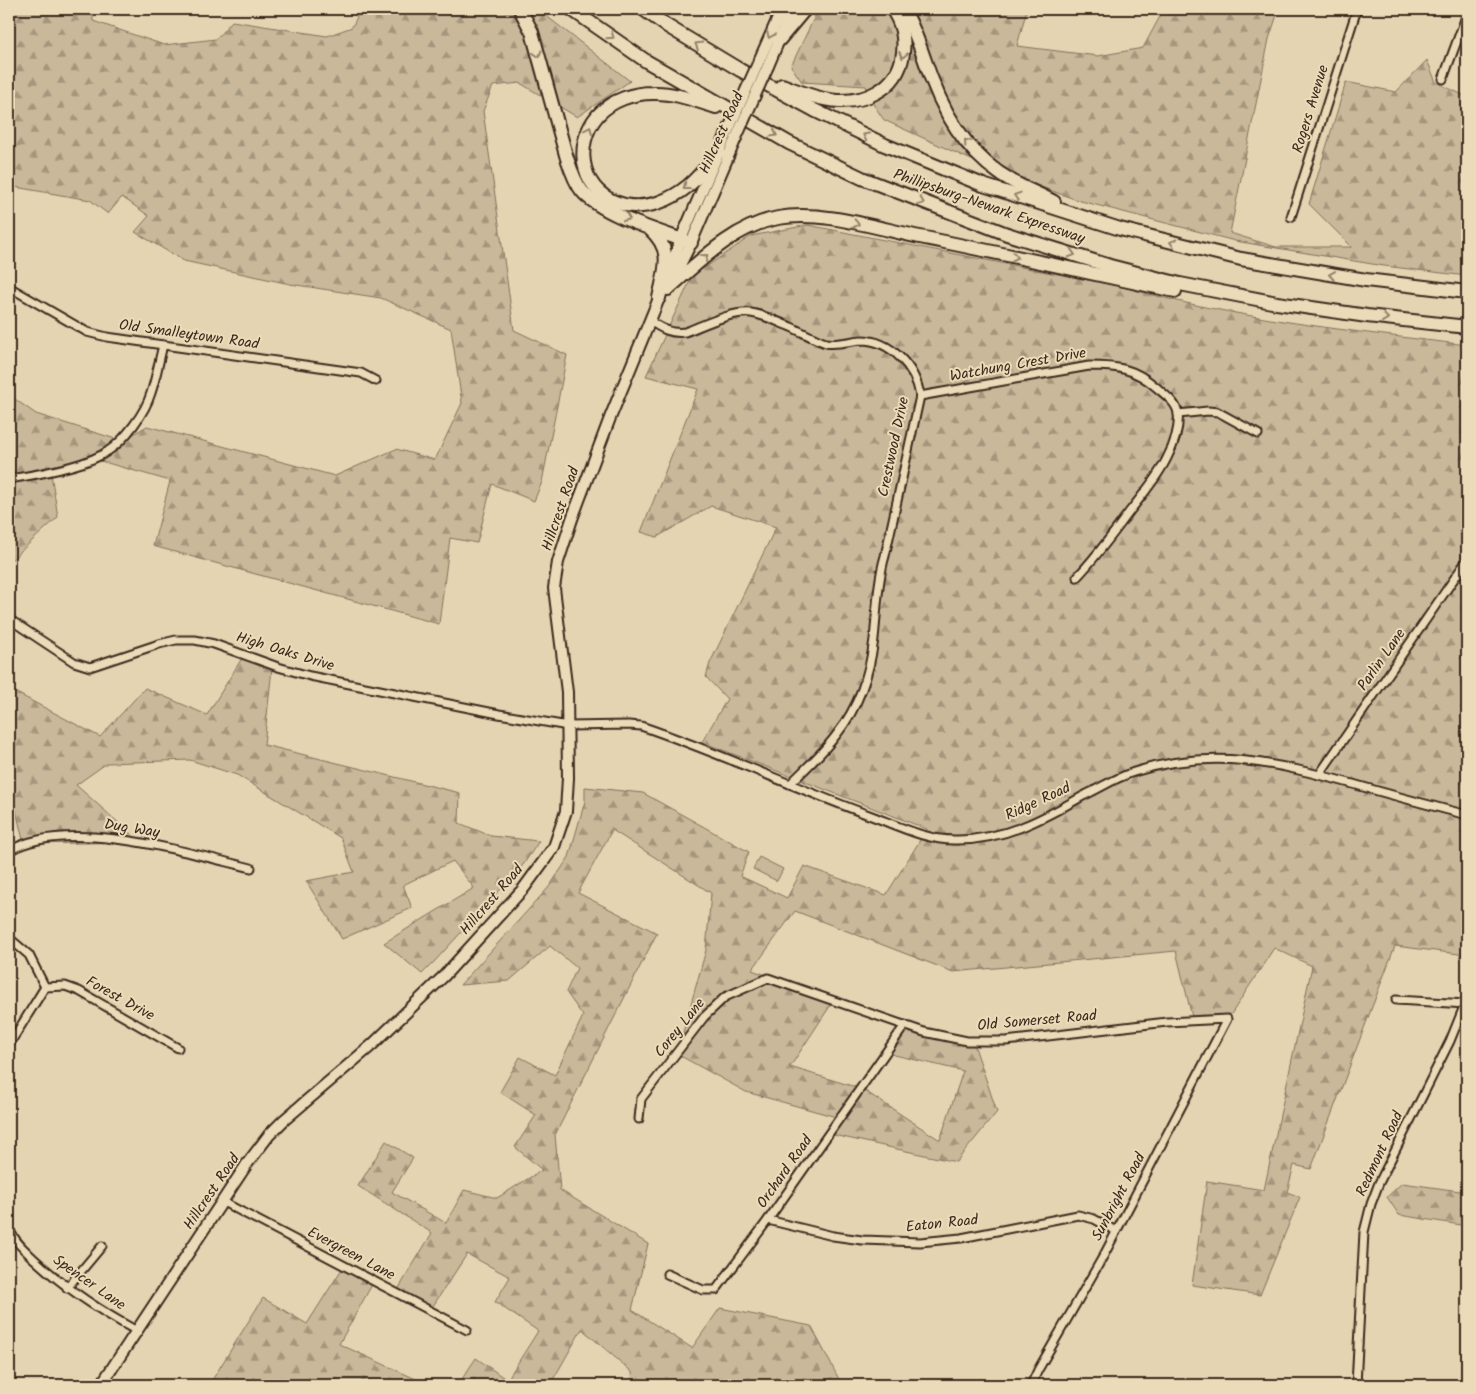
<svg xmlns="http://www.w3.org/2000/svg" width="1476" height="1394" viewBox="0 0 1476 1394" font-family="Kalam,sans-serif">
  <defs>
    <pattern id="forest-firs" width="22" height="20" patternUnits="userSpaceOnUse" patternTransform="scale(1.25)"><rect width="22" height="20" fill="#c9b899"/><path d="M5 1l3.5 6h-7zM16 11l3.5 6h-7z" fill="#a4967c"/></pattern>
  </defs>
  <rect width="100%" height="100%" fill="#e5d4b2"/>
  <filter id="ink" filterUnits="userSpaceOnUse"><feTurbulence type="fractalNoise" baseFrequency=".02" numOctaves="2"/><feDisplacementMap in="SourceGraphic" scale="10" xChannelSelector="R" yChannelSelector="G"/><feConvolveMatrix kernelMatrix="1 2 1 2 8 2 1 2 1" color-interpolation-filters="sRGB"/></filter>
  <g filter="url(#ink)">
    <g fill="url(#forest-firs)" stroke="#82715c">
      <polygon points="9,9 93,9 93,21 164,45 216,39 232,21 327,36 352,27 361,9 504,9 506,13 540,11 630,81 577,117 520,83 493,86 483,111 514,330 567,355 542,482 534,501 492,484 477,543 450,538 439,624 153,546 170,481 97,460 51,474 58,517 9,562 9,395 36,414 122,441 147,426 335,476 396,449 435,460 462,403 451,329 381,298 290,284 184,261 135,232 149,216 122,197 108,214 90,200 9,186"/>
      <polygon points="814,9 1027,9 1017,46 1098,56 1143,48 1164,9 1279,9 1269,39 1230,233 1276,247 1352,247 1309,204 1346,82 1396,92 1427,60 1436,82 1467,97 1467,276 1384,266 1235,241 1077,200 989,168 884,120 873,104 866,86 802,82 791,66 816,14"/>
      <path d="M808,225L1123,287C1235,319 1352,331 1467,345V955L1395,946L1311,1169L1294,1165L1287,1192L1300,1197L1260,1295L1192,1285L1207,1181L1264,1190L1312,966L1274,948L1228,1019L1193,1021L1176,951L953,972L795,911L752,970L834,1000L790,1067L862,1089L940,1140L963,1071L886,1053L906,1029L974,1044L997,1112L956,1162L829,1134L840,1118L746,1092L677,1054L706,950L711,893L612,830L578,893L657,933L555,1135L560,1190L648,1244L632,1310L692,1348L720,1308L811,1326L842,1385H786L787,1382L738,1379L725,1385H633L632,1372L582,1329L550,1385H458L476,1358L507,1380L538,1331L495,1302L510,1277L467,1254L429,1312L396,1293L432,1233L358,1186L386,1141L413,1158L392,1192L446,1223L464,1190L497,1198L542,1170L515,1147L536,1115L500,1092L520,1057L555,1075L583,1016L566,992L577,968L550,946L509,981L460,985L549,887L569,857L585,801V787L643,793L749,852L740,876L787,898L804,866L886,895L927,829L702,742L727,699L706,677L710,663L776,527L711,506L657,537L641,532L698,389L646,376L697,266L703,269L751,236Z"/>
      <polygon points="242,658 272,668 264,745 460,793 459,823 491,836 539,841 523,865 434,962 422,974 384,943 474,888 453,861 403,885 412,908 342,939 306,881 354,872 341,838 237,775 190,760 107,763 76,785 140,842 24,844 13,798 9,798 9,689 100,737 145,688 207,715"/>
      <polygon points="1402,1183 1467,1192 1467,1226 1399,1215 1387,1197"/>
      <polygon points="345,1264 374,1281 339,1344 418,1380 418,1385 209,1385 263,1298 307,1324"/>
    </g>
    <polygon fill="#c9b899" stroke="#82715c" points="759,857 783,869 777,881 753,869"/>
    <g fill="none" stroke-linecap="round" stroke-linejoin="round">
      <defs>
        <g id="minor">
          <polyline points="1443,79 1467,14"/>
          <polyline points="1291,217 1357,9"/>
          <polyline points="9,287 87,332 107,337 361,373 376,381"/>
          <path d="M650,321C662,329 671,334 685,332C704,325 732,311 751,313C765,315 778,322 791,327C800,331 818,341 826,343C837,345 850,341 861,340C891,340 916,368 920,396L885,556C877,583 877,612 874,639C870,673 858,708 837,734C824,752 806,768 790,784"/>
          <path d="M920,396L1089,366C1117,366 1134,368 1156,387C1164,394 1176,402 1178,413C1180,427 1174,445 1167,458C1158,477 1143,494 1130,511C1113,534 1097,556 1077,577"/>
          <polyline points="1178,414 1208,411 1218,412 1258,434"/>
          <path d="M9,479C35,475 87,466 108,451C125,440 145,413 151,393C156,378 159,361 163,345"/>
          <path d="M9,619L74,662L90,667L159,644L176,640H195L214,644L278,667L310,676L499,714L568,726L629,725L641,726C718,752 792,787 869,815C896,825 927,841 957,840C1004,840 1043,819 1083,796C1100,788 1117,777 1134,772C1214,747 1276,763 1353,784C1391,795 1429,805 1467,815"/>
          <polyline points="1319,775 1467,560"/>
          <path d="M9,851C67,816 189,853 251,868"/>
          <polyline points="9,938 29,955 45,987 9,1045"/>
          <polyline points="45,987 65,986 79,991 178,1048"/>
          <polyline points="1396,1000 1467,1004"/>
          <polyline points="639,1119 641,1099 704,1017 725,997 768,978 924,1032 967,1041 1006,1041 1167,1022 1227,1019 1104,1255 1038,1370 1031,1385"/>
          <polyline points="223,1202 467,1330"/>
          <polyline points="768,1220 833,1236 862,1240 920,1242 961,1238 1078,1215 1094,1219 1116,1231"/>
          <path d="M9,1229C15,1242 24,1249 33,1258C65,1288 100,1311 137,1331"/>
          <polyline points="667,1274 703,1290 716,1290 768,1220 905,1025"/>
          <polyline points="67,1288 102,1246"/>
          <polyline points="1356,1385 1364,1232 1371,1204 1379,1183 1450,1041 1465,1004"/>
        </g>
        <g id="secondary">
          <polyline points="759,61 782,9"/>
          <polyline points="768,66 792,9"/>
          <polyline points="668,275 681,239 727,133"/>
          <polyline points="670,285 691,243 736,138"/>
          <polyline points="101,1385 247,1164 269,1135 284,1120 372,1045 444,976 524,888 554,847 566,811 568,778 567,692 554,588 558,562 572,519 610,418 662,291"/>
        </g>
        <g id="motorway">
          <path d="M520,9L532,32L566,155C570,167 574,181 582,191C602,215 661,232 691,243"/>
          <polyline points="571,9 646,61 789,143 862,178 1007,234 1110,266 1180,284 1277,303 1367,316 1467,327"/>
          <polyline points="643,9 667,26 740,70 814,110 885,145 983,185 1120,229 1241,259 1366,280 1467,292"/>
          <path d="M903,9C915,27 924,60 932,80C948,122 972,159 1012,181C1025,189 1040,194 1054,202"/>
          <polyline points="779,40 805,9"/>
          <path d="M782,85C797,91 824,102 841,101C853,101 867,98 877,92C908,75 910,35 892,9"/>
          <path d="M716,107C696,101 674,92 653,93C633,93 612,100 598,115C571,146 582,196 625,205C647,210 671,200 688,186C700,176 709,164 719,152"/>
          <path d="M650,229C674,251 665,269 659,298"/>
          <path d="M668,289C700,261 734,226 778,218C822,210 876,228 920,237C1005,254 1090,273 1175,291"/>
        </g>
      </defs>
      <use href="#minor" stroke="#3b2a1e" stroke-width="11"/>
      <use href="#secondary" stroke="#3b2a1e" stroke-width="14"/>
      <use href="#motorway" stroke="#3b2a1e" stroke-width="16"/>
      <use href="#minor" stroke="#ecdbb8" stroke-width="7"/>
      <use href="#secondary" stroke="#ecdbb8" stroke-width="10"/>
      <use href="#motorway" stroke="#ecdbb8" stroke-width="12"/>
      <defs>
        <g id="secondary-bridge">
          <polyline points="727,133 759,61"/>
          <polyline points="736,138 768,66"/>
        </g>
      </defs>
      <use href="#secondary-bridge" stroke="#3b2a1e" stroke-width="14" stroke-linecap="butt"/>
      <use href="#secondary-bridge" stroke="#ecdbb8" stroke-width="10"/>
    </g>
    <defs><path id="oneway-chevron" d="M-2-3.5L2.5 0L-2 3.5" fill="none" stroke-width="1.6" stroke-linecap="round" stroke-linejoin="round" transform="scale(1.25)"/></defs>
    <g stroke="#94826b">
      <use href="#oneway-chevron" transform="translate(770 35) rotate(113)"/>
      <use href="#oneway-chevron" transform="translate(611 36) rotate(35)"/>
      <use href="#oneway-chevron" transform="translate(698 45) rotate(-149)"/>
      <use href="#oneway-chevron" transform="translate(538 54) rotate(73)"/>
      <use href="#oneway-chevron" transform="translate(903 55) rotate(100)"/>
      <use href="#oneway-chevron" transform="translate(589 130) rotate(-64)"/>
      <use href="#oneway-chevron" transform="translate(774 134) rotate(29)"/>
      <use href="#oneway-chevron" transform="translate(866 136) rotate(-153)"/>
      <use href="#oneway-chevron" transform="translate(967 142) rotate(-131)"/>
      <use href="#oneway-chevron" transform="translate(686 187) rotate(143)"/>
      <use href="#oneway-chevron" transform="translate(1017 196) rotate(-162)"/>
      <use href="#oneway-chevron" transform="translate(921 202) rotate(22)"/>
      <use href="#oneway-chevron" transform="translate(627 218) rotate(23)"/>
      <use href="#oneway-chevron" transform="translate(856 224) rotate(12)"/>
      <use href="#oneway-chevron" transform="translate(1173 243) rotate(-165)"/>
      <use href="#oneway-chevron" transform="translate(1072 254) rotate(17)"/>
      <use href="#oneway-chevron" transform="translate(705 257) rotate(-41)"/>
      <use href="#oneway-chevron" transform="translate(1015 257) rotate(12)"/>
      <use href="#oneway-chevron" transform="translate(1332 275) rotate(-171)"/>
      <use href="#oneway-chevron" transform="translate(1385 318) rotate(6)"/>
    </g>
  </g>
  <g text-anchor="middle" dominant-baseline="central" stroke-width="4" stroke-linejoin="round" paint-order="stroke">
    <g font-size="15" fill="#3b2a1e" stroke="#ecdbb8">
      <text transform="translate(1311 109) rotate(-73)">Rogers Avenue</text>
      <text transform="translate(722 133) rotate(-66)">Hillcrest Road</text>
      <text transform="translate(989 207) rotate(19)">Phillipsburg-Newark Expressway</text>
      <text transform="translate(189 335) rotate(8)">Old Smalleytown Road</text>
      <text transform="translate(1018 365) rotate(-10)">Watchung Crest Drive</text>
      <text transform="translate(894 447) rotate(-78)">Crestwood Drive</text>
      <text transform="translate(561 509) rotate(-71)">Hillcrest Road</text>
      <text transform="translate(285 652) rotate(17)">High Oaks Drive</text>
      <text transform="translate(1382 660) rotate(-55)">Parlin Lane</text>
      <text transform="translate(1038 802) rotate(-25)">Ridge Road</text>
      <text transform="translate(132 829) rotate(9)">Dug Way</text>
      <text transform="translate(492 900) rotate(-49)">Hillcrest Road</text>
      <text transform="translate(120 999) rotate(29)">Forest Drive</text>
      <text transform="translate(1037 1021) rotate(-5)">Old Somerset Road</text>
      <text transform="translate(680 1028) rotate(-51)">Corey Lane</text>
      <text transform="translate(1380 1154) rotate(-65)">Redmont Road</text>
      <text transform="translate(785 1172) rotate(-55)">Orchard Road</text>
      <text transform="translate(212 1192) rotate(-56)">Hillcrest Road</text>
      <text transform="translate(1119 1197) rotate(-62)">Sunbright Road</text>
      <text transform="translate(942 1224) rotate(-6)">Eaton Road</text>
      <text transform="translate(351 1254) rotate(28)">Evergreen Lane</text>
      <text transform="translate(89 1283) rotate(35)">Spencer Lane</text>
    </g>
  </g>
  <rect width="1476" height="1394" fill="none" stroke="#ecdbb8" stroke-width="30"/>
  <rect x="15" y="15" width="1446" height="1364" fill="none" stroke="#3b2a1e" stroke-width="2" filter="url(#ink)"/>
</svg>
